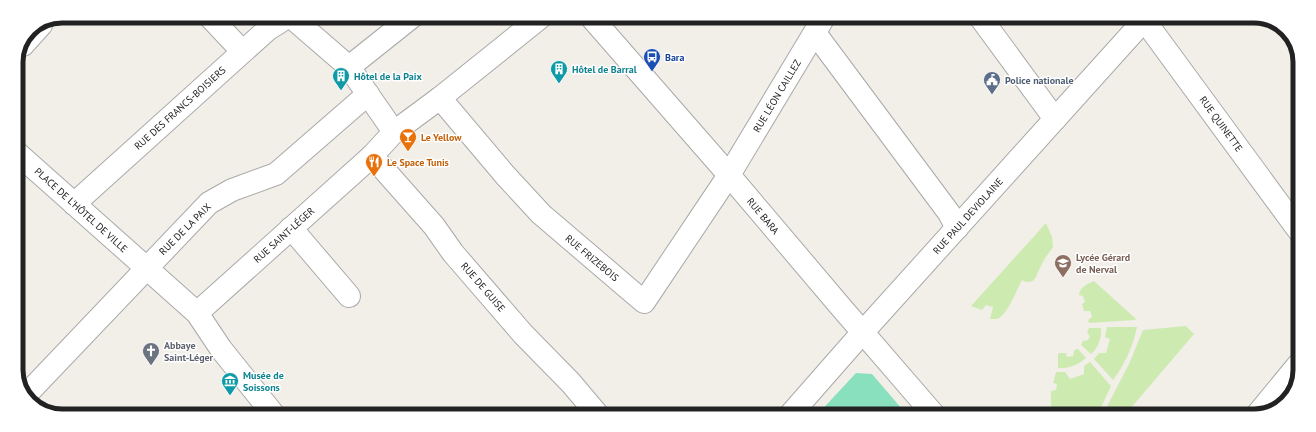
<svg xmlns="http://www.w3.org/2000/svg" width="1316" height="432" viewBox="0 0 1316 432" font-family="'PT Sans',sans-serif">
  <rect width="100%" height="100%" fill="#f2efe9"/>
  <g fill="#cdebb0">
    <path d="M1046,223L1052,237L1053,247C1049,253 1044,259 1041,266C1036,274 1036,287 1022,280C1017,289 1007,316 997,319C995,319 993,319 990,319L993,307L986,305L982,310L971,306Z"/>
    <path d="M1094,281L1136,319L1135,320L1089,323L1088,320L1092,317L1090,311H1084L1082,304L1085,302L1083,296L1079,295C1080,287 1087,284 1094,281Z"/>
    <polygon points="1186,326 1194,334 1124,416 1102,416 1129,364 1143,330"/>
    <path d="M1107,327H1137C1133,346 1125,364 1113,380L1094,359L1099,353H1106L1110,339L1105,337Z"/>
    <path d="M1089,328H1101C1102,337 1098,349 1091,354L1081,345L1083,341L1088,340L1090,336L1087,333Z"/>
    <path d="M1076,349H1078L1086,358C1078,365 1068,369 1058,368V354L1060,353H1066L1067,357L1073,356L1074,351Z"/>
    <polygon points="1090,362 1111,386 1097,416 1043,416 1051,409 1051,391 1056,390 1057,384 1053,383 1056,372 1065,372 1070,379 1084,374 1084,366"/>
  </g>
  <polygon fill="#88e0be" points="856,373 872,374 908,416 817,415"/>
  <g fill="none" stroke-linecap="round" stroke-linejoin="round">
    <defs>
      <g id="minor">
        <polyline points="209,16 242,51"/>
        <polyline points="290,16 349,67 394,132"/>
        <polyline points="591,17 729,175 840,306 935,416"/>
        <polyline points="980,17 1055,119"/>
        <polyline points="1142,17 1299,231"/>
        <polyline points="815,33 949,213 957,228"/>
        <polyline points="23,45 41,25"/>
        <polyline points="349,67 413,16"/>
        <polyline points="440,98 505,175 541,214 644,302 729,175 824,17"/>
        <polyline points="16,152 197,313 221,349 274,415"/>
        <polyline points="372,156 434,226 453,253 523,334 571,383 598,415"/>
        <polyline points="74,204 267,30 289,16"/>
        <polyline points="291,228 349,296"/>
        <polyline points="197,313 372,156 394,132 440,98 541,17"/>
        <polyline points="25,396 209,203 232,190 276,174 368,94"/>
        <polyline points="790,415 862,333 1147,17"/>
        <polyline points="1256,416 1298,365"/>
      </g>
    </defs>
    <use href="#minor" stroke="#a9a9a9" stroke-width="24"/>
    <use href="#minor" stroke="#fff" stroke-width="22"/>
  </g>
  <defs>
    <symbol id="bus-pin" viewBox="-11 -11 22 30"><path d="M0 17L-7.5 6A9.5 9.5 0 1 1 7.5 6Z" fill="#1a4fb4" stroke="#fff"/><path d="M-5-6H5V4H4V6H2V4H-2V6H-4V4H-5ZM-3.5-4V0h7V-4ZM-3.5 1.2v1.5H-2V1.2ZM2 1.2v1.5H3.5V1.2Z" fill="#fff"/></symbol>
    <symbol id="building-pin" viewBox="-11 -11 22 30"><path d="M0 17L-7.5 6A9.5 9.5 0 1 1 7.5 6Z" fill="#0f9aa8" stroke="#fff"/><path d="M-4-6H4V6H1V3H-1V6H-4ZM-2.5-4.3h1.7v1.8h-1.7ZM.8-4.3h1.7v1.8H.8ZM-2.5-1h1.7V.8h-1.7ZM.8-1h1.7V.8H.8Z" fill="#fff"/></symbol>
    <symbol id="civic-pin" viewBox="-11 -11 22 30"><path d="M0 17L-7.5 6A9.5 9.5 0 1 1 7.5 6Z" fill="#5c6f8a" stroke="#fff"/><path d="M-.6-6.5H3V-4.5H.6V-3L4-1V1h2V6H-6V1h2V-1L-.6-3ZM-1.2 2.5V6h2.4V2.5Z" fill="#fff"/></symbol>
    <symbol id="bar-pin" viewBox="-11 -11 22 30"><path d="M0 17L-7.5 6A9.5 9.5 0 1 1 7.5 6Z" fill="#e8710a" stroke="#fff"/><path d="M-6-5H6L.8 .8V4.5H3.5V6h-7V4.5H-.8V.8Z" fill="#fff"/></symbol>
    <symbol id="restaurant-pin" viewBox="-11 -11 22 30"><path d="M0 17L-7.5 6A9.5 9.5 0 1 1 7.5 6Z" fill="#e8710a" stroke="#fff"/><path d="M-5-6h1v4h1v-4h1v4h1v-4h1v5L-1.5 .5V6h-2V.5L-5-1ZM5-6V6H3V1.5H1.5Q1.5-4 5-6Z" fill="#fff"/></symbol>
    <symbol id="school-pin" viewBox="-11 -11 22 30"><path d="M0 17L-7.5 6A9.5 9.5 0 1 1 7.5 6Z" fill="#8d6e63" stroke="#fff"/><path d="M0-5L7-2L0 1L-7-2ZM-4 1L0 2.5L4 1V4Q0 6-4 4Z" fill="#fff"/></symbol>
    <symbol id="church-pin" viewBox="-11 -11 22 30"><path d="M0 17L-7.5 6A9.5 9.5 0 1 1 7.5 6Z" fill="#6b7280" stroke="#fff"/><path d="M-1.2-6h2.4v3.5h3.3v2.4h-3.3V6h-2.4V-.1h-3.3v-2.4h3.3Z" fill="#fff"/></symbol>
    <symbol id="museum-pin" viewBox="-11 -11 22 30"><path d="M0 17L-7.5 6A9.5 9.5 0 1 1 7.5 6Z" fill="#0f9aa8" stroke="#fff"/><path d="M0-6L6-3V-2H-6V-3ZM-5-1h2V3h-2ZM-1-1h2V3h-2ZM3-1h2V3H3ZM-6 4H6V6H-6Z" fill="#fff"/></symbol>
  </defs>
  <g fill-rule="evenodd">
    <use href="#bus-pin" x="642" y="47" width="20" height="27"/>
    <use href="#building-pin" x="549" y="59" width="20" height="27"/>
    <use href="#building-pin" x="331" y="66" width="20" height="27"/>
    <use href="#civic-pin" x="982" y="70" width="20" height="27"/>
    <use href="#bar-pin" x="398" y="127" width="20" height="27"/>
    <use href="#restaurant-pin" x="364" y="152" width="20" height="27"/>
    <use href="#school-pin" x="1053" y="253" width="20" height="27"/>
    <use href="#church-pin" x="141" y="341" width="20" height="27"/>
    <use href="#museum-pin" x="220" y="371" width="20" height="27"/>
  </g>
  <g text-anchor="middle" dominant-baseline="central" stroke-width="3" stroke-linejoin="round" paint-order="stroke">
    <g font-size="10" font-weight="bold" fill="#164399" stroke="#fff" text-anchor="start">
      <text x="665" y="57">Bara</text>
    </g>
    <g font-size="10" font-weight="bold" fill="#0d838f" stroke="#fff" text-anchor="start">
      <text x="572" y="69">Hôtel de Barral</text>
      <text x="354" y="76">Hôtel de la Paix</text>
      <text x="243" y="375">Musée de<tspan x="243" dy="12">Soissons</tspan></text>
    </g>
    <g font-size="10" font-weight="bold" fill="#4e5e75" stroke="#fff" text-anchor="start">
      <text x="1005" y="80">Police nationale</text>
    </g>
    <g font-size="10" fill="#222" stroke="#fff">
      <text transform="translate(777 96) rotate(-59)">RUE LÉON CAILLEZ</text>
      <text transform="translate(180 108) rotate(-42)">RUE DES FRANCS-BOISIERS</text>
      <text transform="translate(1221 124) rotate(54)">RUE QUINETTE</text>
      <text transform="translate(81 210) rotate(42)">PLACE DE L'HÔTEL DE VILLE</text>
      <text transform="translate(763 216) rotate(50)">RUE BARA</text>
      <text transform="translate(968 216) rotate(-48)">RUE PAUL DEVIOLAINE</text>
      <text transform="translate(185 229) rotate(-45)">RUE DE LA PAIX</text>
      <text transform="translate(284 235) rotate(-42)">RUE SAINT-LÉGER</text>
      <text transform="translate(592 258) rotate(40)">RUE FRIZEBOIS</text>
      <text transform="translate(483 287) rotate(49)">RUE DE GUISE</text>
    </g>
    <g font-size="10" font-weight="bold" fill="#c56008" stroke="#fff" text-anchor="start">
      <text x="421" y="137">Le Yellow</text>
      <text x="387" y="162">Le Space Tunis</text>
    </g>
    <g font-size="10" font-weight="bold" fill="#785e54" stroke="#fff" text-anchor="start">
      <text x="1076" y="257">Lycée Gérard<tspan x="1076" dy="12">de Nerval</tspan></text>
    </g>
    <g font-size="10" font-weight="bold" fill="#5b616d" stroke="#fff" text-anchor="start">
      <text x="164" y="345">Abbaye<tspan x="164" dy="12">Saint-Léger</tspan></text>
    </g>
  </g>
  <path d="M0 0H1316V432H0ZM62 23H1254A39 39 0 0 1 1293 62V370A39 39 0 0 1 1254 409H62A39 39 0 0 1 23 370V62A39 39 0 0 1 62 23Z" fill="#fff" fill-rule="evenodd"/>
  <path fill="none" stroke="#222" stroke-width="5" d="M62 23H1254A39 39 0 0 1 1293 62V370A39 39 0 0 1 1254 409H62A39 39 0 0 1 23 370V62A39 39 0 0 1 62 23Z"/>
</svg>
